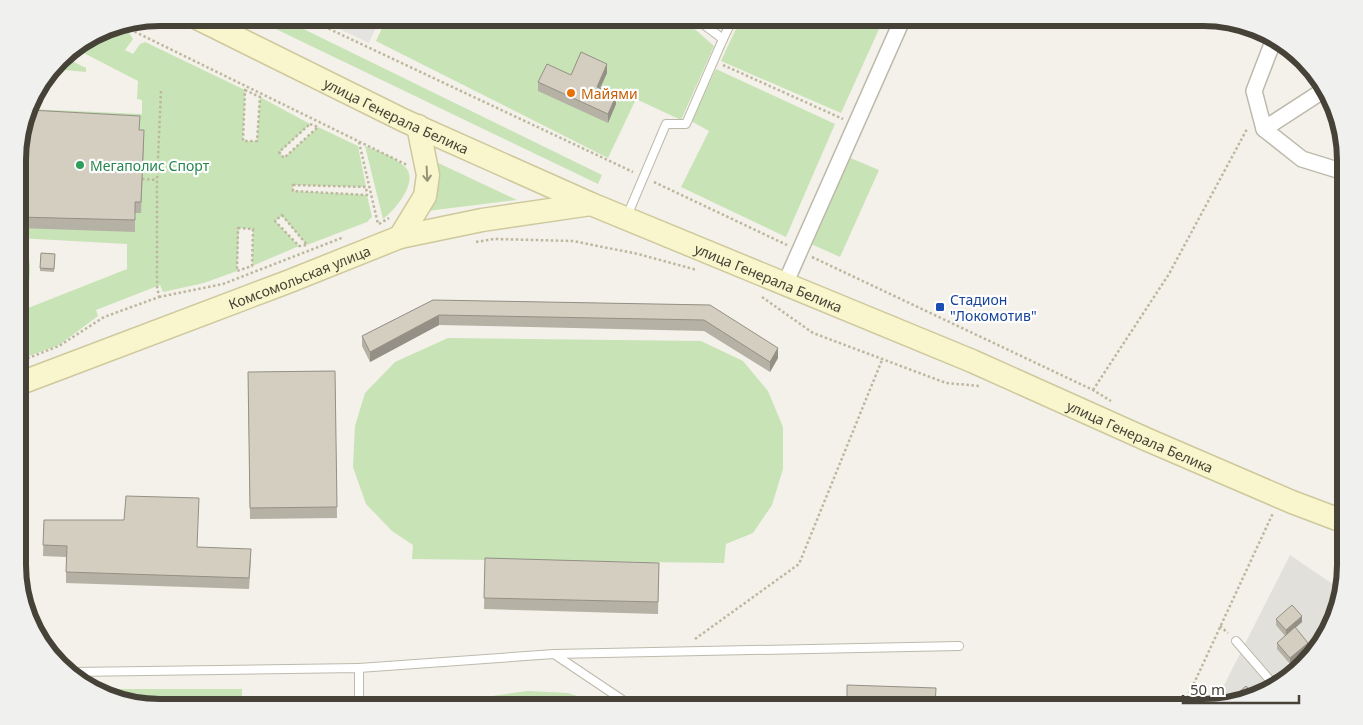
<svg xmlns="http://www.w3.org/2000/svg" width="1363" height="725" viewBox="0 0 1363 725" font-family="'Noto Sans',sans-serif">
  <rect width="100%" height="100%" fill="#f3f1e9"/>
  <polygon fill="#e2e0da" points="1290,555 1340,589 1331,628 1282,684 1213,707"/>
  <g fill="#c8e3b6">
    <polygon points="253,18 281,18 602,175 598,184"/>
    <polygon points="387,18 682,18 714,46 681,120 636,99 608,158 376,41"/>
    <polygon points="741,18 884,18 841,113 721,61"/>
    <polygon points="115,26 130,34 133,39 125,50 133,54 140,44 145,42 245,90 243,141 257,141 260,97 310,124 280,152 284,158 318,127 358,146 366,187 293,185 293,191 367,195 372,217 367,222 307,245 282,216 275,221 299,246 252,266 253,229 239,228 237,271 204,283 163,292 160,285 96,310 98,316 59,345 18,360 18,312 127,269 127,244 18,238 18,151 29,109 142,114 142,100 137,99 138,81 74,48 106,28"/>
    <polygon points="64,57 86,68 86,72 54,69"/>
    <polygon points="716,69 835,124 786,237 681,187 709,131 691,121"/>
    <path d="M365,146C378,151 393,156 404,166C421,180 395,210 383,219Z"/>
    <polygon points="848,157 879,170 840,257 809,243"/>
    <polygon points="434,161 517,200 419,212"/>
    <path d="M18,251L27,253C32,263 30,284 26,294L18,299Z"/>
    <polygon points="448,338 701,341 743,361 768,391 783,427 783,469 772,505 753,533 726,544 724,563 412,559 413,545 392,531 366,504 353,467 355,426 365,393 395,362"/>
    <polygon points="93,689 242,689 242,707 161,707 97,693"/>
    <polygon points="527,691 568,693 611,707 465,707 492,696"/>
  </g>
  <polygon fill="#e5e3e0" points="316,18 380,18 369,43"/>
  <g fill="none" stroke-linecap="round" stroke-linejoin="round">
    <defs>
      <g id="lane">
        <polyline points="723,39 733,18"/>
        <polyline points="627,216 666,124 686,124 723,39 695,18"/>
        <polyline points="1236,641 1275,686"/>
        <polyline points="554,654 959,646"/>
        <polyline points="359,668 554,654 633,707"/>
        <polyline points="72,672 359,668 359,707"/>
      </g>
      <g id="street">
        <polyline points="1274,39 1254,91 1264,129 1302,159 1344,172"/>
        <polyline points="1264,129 1324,90"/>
        <polyline points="785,284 903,18"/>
      </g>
      <g id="secondary">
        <path id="s1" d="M197,18L405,121L591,204L972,361L1148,440L1292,502L1345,522"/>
        <polyline points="400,237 425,196 428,175 418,126"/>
        <path id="s2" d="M18,384L290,281L400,237L482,220L591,204"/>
      </g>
    </defs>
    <use href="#lane" stroke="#bdbaac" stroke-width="10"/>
    <use href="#street" stroke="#bdbaac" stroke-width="18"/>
    <use href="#secondary" stroke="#cec89d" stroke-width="25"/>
    <g stroke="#beb79f" stroke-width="2.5" stroke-dasharray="2.5 2.5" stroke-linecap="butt">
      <polyline points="306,18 633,172"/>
      <polyline points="121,25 407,165"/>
      <polyline points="723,65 843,119"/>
      <polygon points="245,90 260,97 257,141 243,141"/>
      <polygon points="310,124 318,127 284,158 279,152"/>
      <polyline points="359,142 378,224"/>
      <polyline points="142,179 157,180"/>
      <polyline points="654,182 787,245"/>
      <polygon points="293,185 366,187 367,195 293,191"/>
      <polygon points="282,215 307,245 299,246 275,221"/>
      <polyline points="379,224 389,218"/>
      <polygon points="238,228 253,229 252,266 237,271"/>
      <polyline points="476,242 494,239 573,241 638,254 697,270"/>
      <polyline points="812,257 1093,390 1111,401"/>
      <polyline points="159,297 223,284 344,237"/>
      <polyline points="762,297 813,333 946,383 980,386"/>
      <polyline points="18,362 59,346 104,317 159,297 157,286 157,180 161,91"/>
      <polyline points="1093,390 1169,274 1247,129"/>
      <polyline points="1220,626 1228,633"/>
      <polyline points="695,639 799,564 882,360"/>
      <polyline points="1183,707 1273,513"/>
    </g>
    <use href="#lane" stroke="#fff" stroke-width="8"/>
    <use href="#street" stroke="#fff" stroke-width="15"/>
    <use href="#secondary" stroke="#f9f5cc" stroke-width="22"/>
  </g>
  <g fill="#b5b1a4">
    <polygon points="607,73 600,88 616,104 608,123 538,91 538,82 571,75"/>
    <polygon points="140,130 144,142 141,213 135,213 135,232 18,228 18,151"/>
    <polygon points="41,253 55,254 54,272 40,271"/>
    <polygon points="433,300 710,305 778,358 770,372 704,331 439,325 370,362 362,346 362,336"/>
    <polygon points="335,371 337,518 250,519 248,372"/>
    <polygon points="44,520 197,547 251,560 249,589 66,583 66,557 43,556"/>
    <polygon points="485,558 659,563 658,614 484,609"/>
    <polygon points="1276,619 1302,622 1295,628 1308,649 1290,664 1277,649 1277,643 1285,636 1276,625"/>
  </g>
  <g fill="#949086">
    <polygon points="607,64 607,73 597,95 597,87"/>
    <polygon points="616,96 616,104 608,123 608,114"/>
    <polygon points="439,315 439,325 370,362 370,352"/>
    <polygon points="778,348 778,358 770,372 770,362"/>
    <polygon points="1302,616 1302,622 1286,636 1286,630"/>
    <polygon points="1308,643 1308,649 1290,664 1290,658"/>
  </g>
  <g fill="#d3cebf" stroke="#949086">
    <polygon points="581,52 607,64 597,87 616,96 608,114 538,82 547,64 571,75"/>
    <polygon points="29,110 140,116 139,130 144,130 141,202 135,202 135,220 18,217 18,151"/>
    <polygon points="41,253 55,254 54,269 40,268"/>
    <polygon points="433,300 710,305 778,348 770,362 704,320 439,315 370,352 362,336"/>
    <polygon points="335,371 337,507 250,508 248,372"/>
    <polygon points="126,496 199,498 197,547 251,549 249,578 66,572 67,546 43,545 44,520 124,520"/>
    <polygon points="485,558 659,563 658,602 484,598"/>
    <polygon points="1292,605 1302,616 1286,630 1276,619"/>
    <polygon points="1295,627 1308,643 1290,658 1277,643"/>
    <polygon points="847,685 936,688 935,707 847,707"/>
    <polygon points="1246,686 1252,693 1228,702"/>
  </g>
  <defs><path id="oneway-shaft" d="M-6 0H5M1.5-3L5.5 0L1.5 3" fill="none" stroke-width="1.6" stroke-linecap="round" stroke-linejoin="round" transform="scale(1.25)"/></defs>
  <use stroke="#97937b" href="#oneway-shaft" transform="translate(427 174) rotate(87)"/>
  <circle fill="#e8710a" stroke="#fff" stroke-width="2" cx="571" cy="93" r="5"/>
  <circle fill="#2e9e5b" stroke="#fff" stroke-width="2" cx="80" cy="165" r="5"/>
  <rect fill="#1a4fb4" stroke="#fff" stroke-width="2" x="935" y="302" width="10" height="10" rx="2.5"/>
  <g text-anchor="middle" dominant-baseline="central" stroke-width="4.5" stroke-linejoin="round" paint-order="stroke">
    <g font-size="14" fill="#c56008" stroke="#fff" text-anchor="start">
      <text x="581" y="93">Майями</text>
    </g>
    <g font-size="14" fill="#464238" stroke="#fff">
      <text stroke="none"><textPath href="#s1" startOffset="222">улица Генерала Белика</textPath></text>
      <text stroke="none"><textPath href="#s2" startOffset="301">Комсомольская улица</textPath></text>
      <text stroke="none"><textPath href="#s1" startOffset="628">улица Генерала Белика</textPath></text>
      <text stroke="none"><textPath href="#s1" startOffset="1032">улица Генерала Белика</textPath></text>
    </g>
    <g font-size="14" fill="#27864d" stroke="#fff" text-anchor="start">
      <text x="90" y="165">Мегаполис Спорт</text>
    </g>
    <g font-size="14" fill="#164399" stroke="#fff" text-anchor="start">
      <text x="950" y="299">Стадион<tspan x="950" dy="16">"Локомотив"</tspan></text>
    </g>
  </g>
  <path d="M0 0H1363V725H0ZM160 26H1203A134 134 0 0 1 1337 160V565A134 134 0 0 1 1203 699H160A134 134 0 0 1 26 565V160A134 134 0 0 1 160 26Z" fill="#f0f0ef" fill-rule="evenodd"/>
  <path fill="none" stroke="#464238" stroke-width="6" d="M160 26H1203A134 134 0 0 1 1337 160V565A134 134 0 0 1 1203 699H160A134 134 0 0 1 26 565V160A134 134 0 0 1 160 26Z"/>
  <path d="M1183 695v8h116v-8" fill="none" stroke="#464238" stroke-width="2.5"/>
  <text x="1190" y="695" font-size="15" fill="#464238" stroke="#ffffff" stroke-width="4" paint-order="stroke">50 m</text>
</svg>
